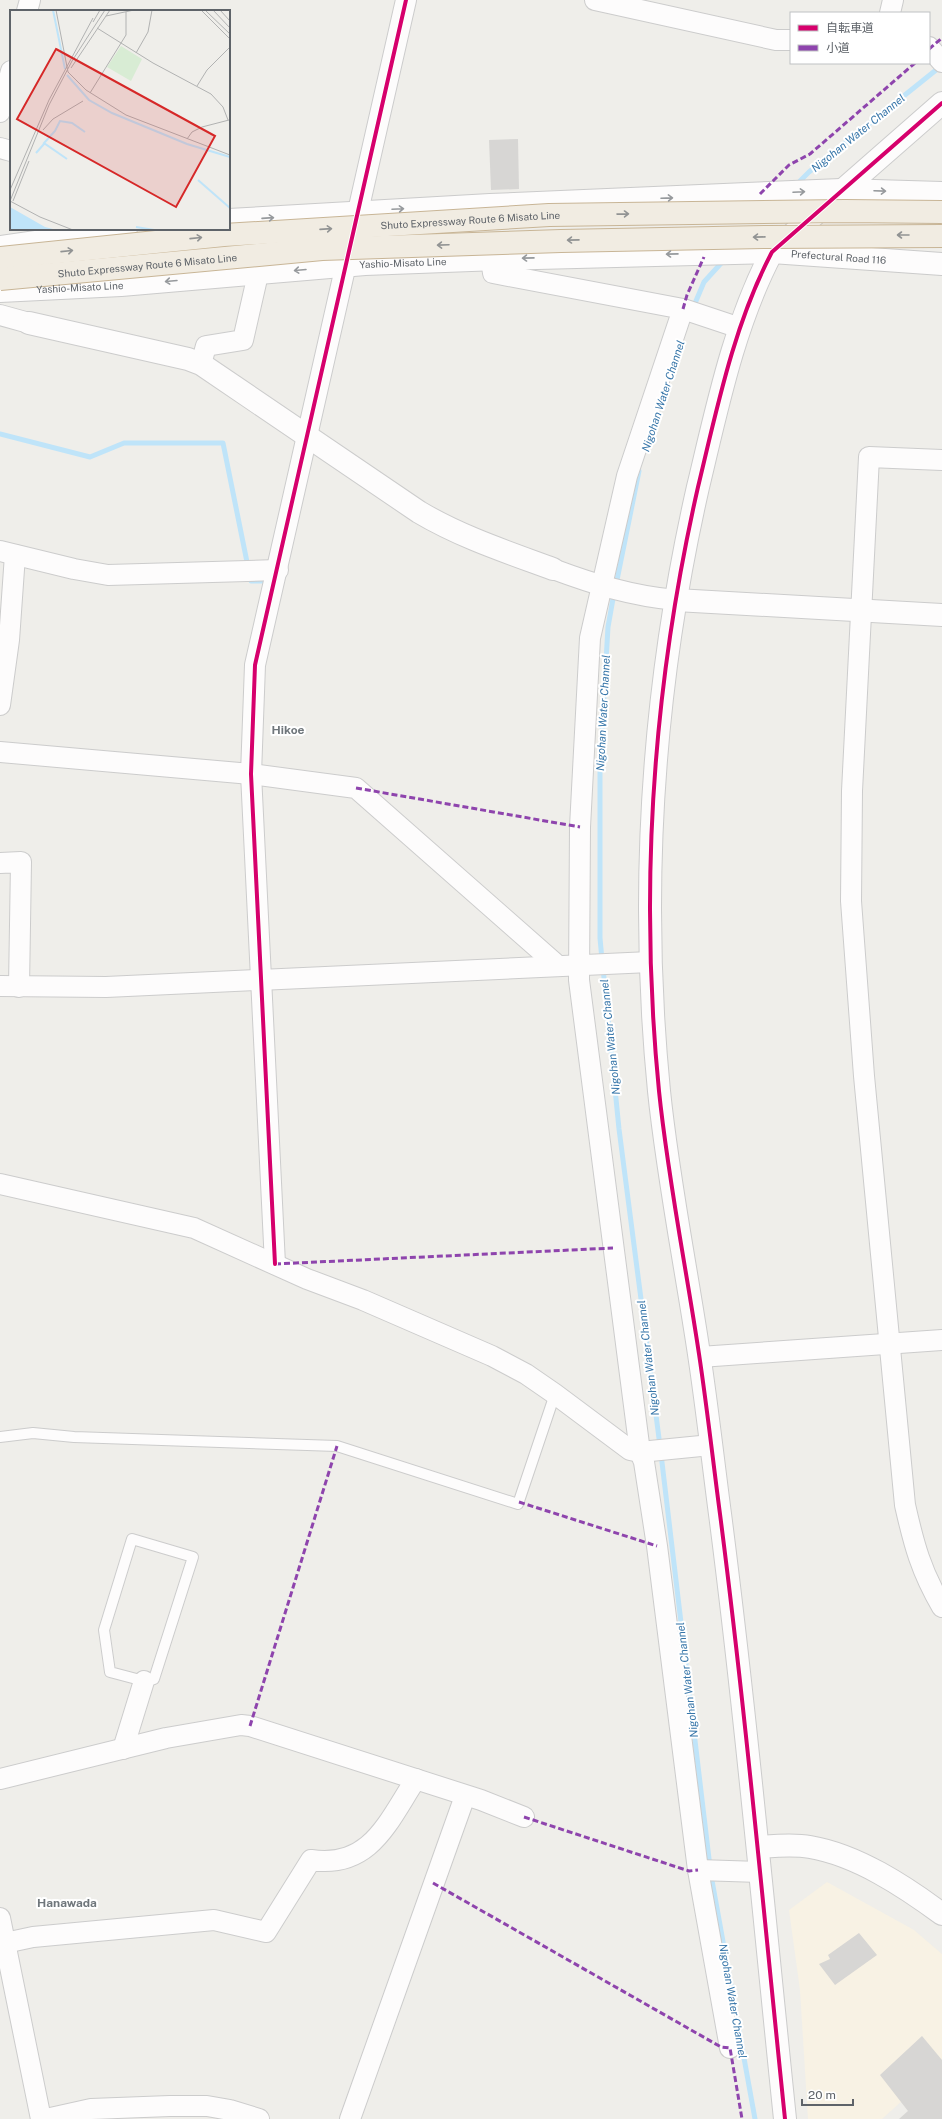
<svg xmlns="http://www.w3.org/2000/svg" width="942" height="2119" viewBox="0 0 942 2119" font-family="'Public Sans','Noto Sans JP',sans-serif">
  <rect width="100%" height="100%" fill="#efeeea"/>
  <polygon fill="#f8f2e4" points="827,1882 914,1930 942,1954 942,2065 882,2119 808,2119 800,1990 789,1910"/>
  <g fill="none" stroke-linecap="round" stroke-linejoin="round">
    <g stroke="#bfe4f9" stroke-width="5">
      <polyline points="796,185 809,172 941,66"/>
      <polyline points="693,308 704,282 724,260"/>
      <polyline points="0,434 90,457 124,443 223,443 248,567"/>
      <polyline points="250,575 251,581 267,581 268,583"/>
      <polyline points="616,585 639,471"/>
      <polyline points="602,960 600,938 600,765 608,627 614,593"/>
      <polyline points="603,968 619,1129 660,1446"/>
      <polyline points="661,1454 710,1867"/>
      <polyline points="711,1875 755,2119"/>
    </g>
  </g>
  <g fill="#d7d6d4">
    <polygon points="518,139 519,189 491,190 489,140"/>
    <polygon points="859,1933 877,1955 835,1985 819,1964 830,1959 828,1955"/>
    <polygon points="922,2036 942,2060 942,2119 899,2119 908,2111 880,2075"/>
  </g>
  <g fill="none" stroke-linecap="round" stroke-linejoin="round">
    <defs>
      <g id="service">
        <polyline points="0,1437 33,1433 74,1437 337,1446 518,1504 555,1394"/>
        <polygon points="132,1539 193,1557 154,1679 144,1681 110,1672 104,1630"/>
      </g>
      <g id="minor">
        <polyline points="595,0 776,40 791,40"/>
        <polyline points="27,11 30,0"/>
        <polyline points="890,13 893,0"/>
        <polyline points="929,47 942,62"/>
        <polyline points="0,112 11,71"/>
        <polyline points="0,148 11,151"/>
        <polyline points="491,259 493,273 683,309 740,328"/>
        <polyline points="683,309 627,476 590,638 580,827 579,980 640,1452 644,1462 657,1546 698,1870 730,2048"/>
        <polyline points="0,315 29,323"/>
        <polyline points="201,364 206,346 243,340 258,274"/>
        <path d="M942,460L869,457L852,791L851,901L864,1076L905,1505C914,1545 921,1571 942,1607"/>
        <polyline points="0,551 74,569 108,575 278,570"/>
        <path d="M553,569C593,584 632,596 676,600"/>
        <polyline points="0,705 9,640 15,555"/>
        <polyline points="0,752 251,774 356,788 557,965"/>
        <polyline points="0,863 21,862 19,987"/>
        <polyline points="0,986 106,987 650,962"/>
        <polyline points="0,1184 194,1228 307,1279 363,1300 492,1356 526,1374 555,1394 630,1450 640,1452 711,1445"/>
        <polyline points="275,1264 251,774 255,665 406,0"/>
        <polyline points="700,1357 942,1340"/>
        <polyline points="123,1749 144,1681"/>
        <polyline points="0,1779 166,1738 241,1725 250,1726 481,1800 524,1817"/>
        <polyline points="698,1870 760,1872"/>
        <polyline points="0,1918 41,2119"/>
        <path d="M5,1943L33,1937L214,1920L266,1932L311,1860C371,1869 388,1821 416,1779"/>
        <polyline points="46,2119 91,2109 170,2106 207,2106 230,2110 259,2119"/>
        <polyline points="350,2119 465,1796"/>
      </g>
      <g id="tertiary">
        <path d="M29,323L188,359L201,364L419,512C461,537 507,552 553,569"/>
        <polyline points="676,600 942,615"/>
        <path d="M758,1847C775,1846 793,1844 810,1847C857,1855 904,1886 942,1914"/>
        <path d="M785,2119C764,1917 746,1715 720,1514C713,1461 707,1407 699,1354C686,1267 668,1179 659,1091C639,889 653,685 698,487C717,408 734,324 772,252L942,103"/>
      </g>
      <g id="secondary">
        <polyline points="229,220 490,205 841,190 942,193"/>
        <polyline points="0,247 126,229"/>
        <path id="s1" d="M0,291L121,285L365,264L498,259L772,252L942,264"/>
      </g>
    </defs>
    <use href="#service" stroke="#ccc" stroke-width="12"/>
    <use href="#minor" stroke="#ccc" stroke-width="22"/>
    <use href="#tertiary" stroke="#ccc" stroke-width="24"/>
    <use href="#secondary" stroke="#cbcbcb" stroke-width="24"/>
    <use href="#service" stroke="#fdfcfc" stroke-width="10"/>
    <use href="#minor" stroke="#fdfcfc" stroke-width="20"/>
    <use href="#tertiary" stroke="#fdfcfc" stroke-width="22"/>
    <use href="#secondary" stroke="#fdfcfc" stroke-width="22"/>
    <defs>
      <g id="motorway-bridge">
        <path id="s2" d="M0,258L224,235L549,215L845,211L942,212"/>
        <path id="s3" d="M0,279L322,249L561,241L768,237L942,236"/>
      </g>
    </defs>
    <use href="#motorway-bridge" stroke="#c8b596" stroke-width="24" stroke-linecap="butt"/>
    <use href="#motorway-bridge" stroke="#f1ece2" stroke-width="22"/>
    <g stroke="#8e44ad" stroke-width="3" stroke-dasharray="6 3" stroke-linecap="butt">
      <polyline points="929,49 942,38"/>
      <polyline points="760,194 789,165 810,154 915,63"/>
      <polyline points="683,309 687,295 704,257"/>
      <polyline points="356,788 580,827"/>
      <polyline points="275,1264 613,1248"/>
      <polyline points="519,1502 657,1546"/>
      <polyline points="250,1726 337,1446"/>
      <polyline points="524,1817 689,1871 698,1870"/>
      <polyline points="433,1883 721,2047 730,2048 742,2119"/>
    </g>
    <defs>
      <g id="cycleway">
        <polyline points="275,1264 251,774 255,665 406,0"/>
        <path d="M785,2119C764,1917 746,1715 720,1514C713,1461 707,1407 699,1354C686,1267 668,1179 659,1091C639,889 653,685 698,487C717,408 734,324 772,252L942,103"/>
      </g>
    </defs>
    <use href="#cycleway" stroke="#fff" stroke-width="6"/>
    <use href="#cycleway" stroke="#d6006c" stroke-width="4"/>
  </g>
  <defs><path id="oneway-shaft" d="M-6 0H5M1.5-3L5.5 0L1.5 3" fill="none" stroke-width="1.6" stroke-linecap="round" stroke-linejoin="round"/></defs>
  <g stroke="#96999c">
    <use href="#oneway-shaft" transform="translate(880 191) rotate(2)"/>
    <use href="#oneway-shaft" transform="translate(799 192) rotate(-3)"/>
    <use href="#oneway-shaft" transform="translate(667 198) rotate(-2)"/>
    <use href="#oneway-shaft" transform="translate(398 209) rotate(-3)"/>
    <use href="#oneway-shaft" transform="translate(268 218) rotate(-4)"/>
    <use href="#oneway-shaft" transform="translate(672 254) rotate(179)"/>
    <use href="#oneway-shaft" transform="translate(528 258) rotate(179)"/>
    <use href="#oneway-shaft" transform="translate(300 270) rotate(175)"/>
    <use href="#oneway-shaft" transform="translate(171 281) rotate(175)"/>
  </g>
  <g stroke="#919393">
    <use href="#oneway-shaft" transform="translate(623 214) rotate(-1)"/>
    <use href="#oneway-shaft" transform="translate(326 229) rotate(-4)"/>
    <use href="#oneway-shaft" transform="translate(903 235) rotate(-180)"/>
    <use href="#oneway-shaft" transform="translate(759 237) rotate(179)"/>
    <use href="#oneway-shaft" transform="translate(196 238) rotate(-6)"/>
    <use href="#oneway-shaft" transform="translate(573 240) rotate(179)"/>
    <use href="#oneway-shaft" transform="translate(443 245) rotate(178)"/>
    <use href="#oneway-shaft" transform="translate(67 251) rotate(-6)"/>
  </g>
  <g text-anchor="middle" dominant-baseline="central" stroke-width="4" stroke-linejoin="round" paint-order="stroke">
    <g font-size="10" fill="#5e6369" stroke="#fff">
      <text stroke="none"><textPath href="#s2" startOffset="472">Shuto Expressway Route 6 Misato Line</textPath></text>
      <text stroke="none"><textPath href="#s1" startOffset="840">Prefectural Road 116</textPath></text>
      <text stroke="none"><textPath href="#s1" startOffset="404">Yashio-Misato Line</textPath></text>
      <text stroke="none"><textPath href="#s3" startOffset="148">Shuto Expressway Route 6 Misato Line</textPath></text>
      <text stroke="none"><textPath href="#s1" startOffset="80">Yashio-Misato Line</textPath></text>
    </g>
    <g font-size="11" font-style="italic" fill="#3776a9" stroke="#fff">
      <text transform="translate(858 133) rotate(-39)">Nigohan Water Channel</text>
      <text transform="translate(663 396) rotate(-72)">Nigohan Water Channel</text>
      <text transform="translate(603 713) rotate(-87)">Nigohan Water Channel</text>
      <text transform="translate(610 1037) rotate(-96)">Nigohan Water Channel</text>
      <text transform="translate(648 1358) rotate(-97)">Nigohan Water Channel</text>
      <text transform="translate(687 1680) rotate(-97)">Nigohan Water Channel</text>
      <text transform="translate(733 2001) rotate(80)">Nigohan Water Channel</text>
    </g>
    <g font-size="12" font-weight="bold" fill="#6f767b" stroke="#fff">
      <text x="288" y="730">Hikoe</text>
      <text x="67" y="1903">Hanawada</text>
    </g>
  </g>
  <g transform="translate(10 10)">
    <rect width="220" height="220" fill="#efeeea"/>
    <path d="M111,36L132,49L121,71L97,57Z" fill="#d8ecd4"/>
    <path d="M0,197L35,217L47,220H0Z" fill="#bfe4f9"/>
    <path fill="none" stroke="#bfe4f9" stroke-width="2" d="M43,0L55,59M57,65L79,90L102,103L177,134L220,147M26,143L34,134M57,149L34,133L45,121L50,111L62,113L75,122M188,170L220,198M126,217L144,220"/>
    <path fill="none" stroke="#b1b2b2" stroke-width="1" d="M46,0L58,62L76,80L116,105L220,145M191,0L220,29M203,0L220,18M210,0L220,11M196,1L220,24M96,6L124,0M83,12L90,0M87,18L143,53L201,84L213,97L218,110M126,43L138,22L142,0M61,58L100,0M187,76L197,60L220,37M80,83L116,25V2M33,120L43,109L73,91M177,129L182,122L192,117L219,110M0,180L39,90L83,8M0,191L30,207L63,220M0,191L39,95L62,51L95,0M3,191L19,151"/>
    <path fill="#d62828" fill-opacity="0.15" stroke="#d62828" stroke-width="2" d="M46,39L205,126L166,197L7,109Z"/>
    <rect width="220" height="220" fill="none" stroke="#5e6369" stroke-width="2"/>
  </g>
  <rect x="790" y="12" width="140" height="52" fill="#ffffff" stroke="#bfc1c3"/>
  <rect x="798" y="25" width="20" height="6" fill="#d6006c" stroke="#bfc1c3"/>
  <text x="826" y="32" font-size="12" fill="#5e6369">自転車道</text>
  <rect x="798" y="45" width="20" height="6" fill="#8e44ad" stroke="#bfc1c3"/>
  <text x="826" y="52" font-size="12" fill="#5e6369">小道</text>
  <path d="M802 2099v6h51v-6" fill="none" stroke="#5e6369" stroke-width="2"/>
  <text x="808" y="2099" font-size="12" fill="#5e6369" stroke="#ffffff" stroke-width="3" paint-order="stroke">20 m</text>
</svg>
